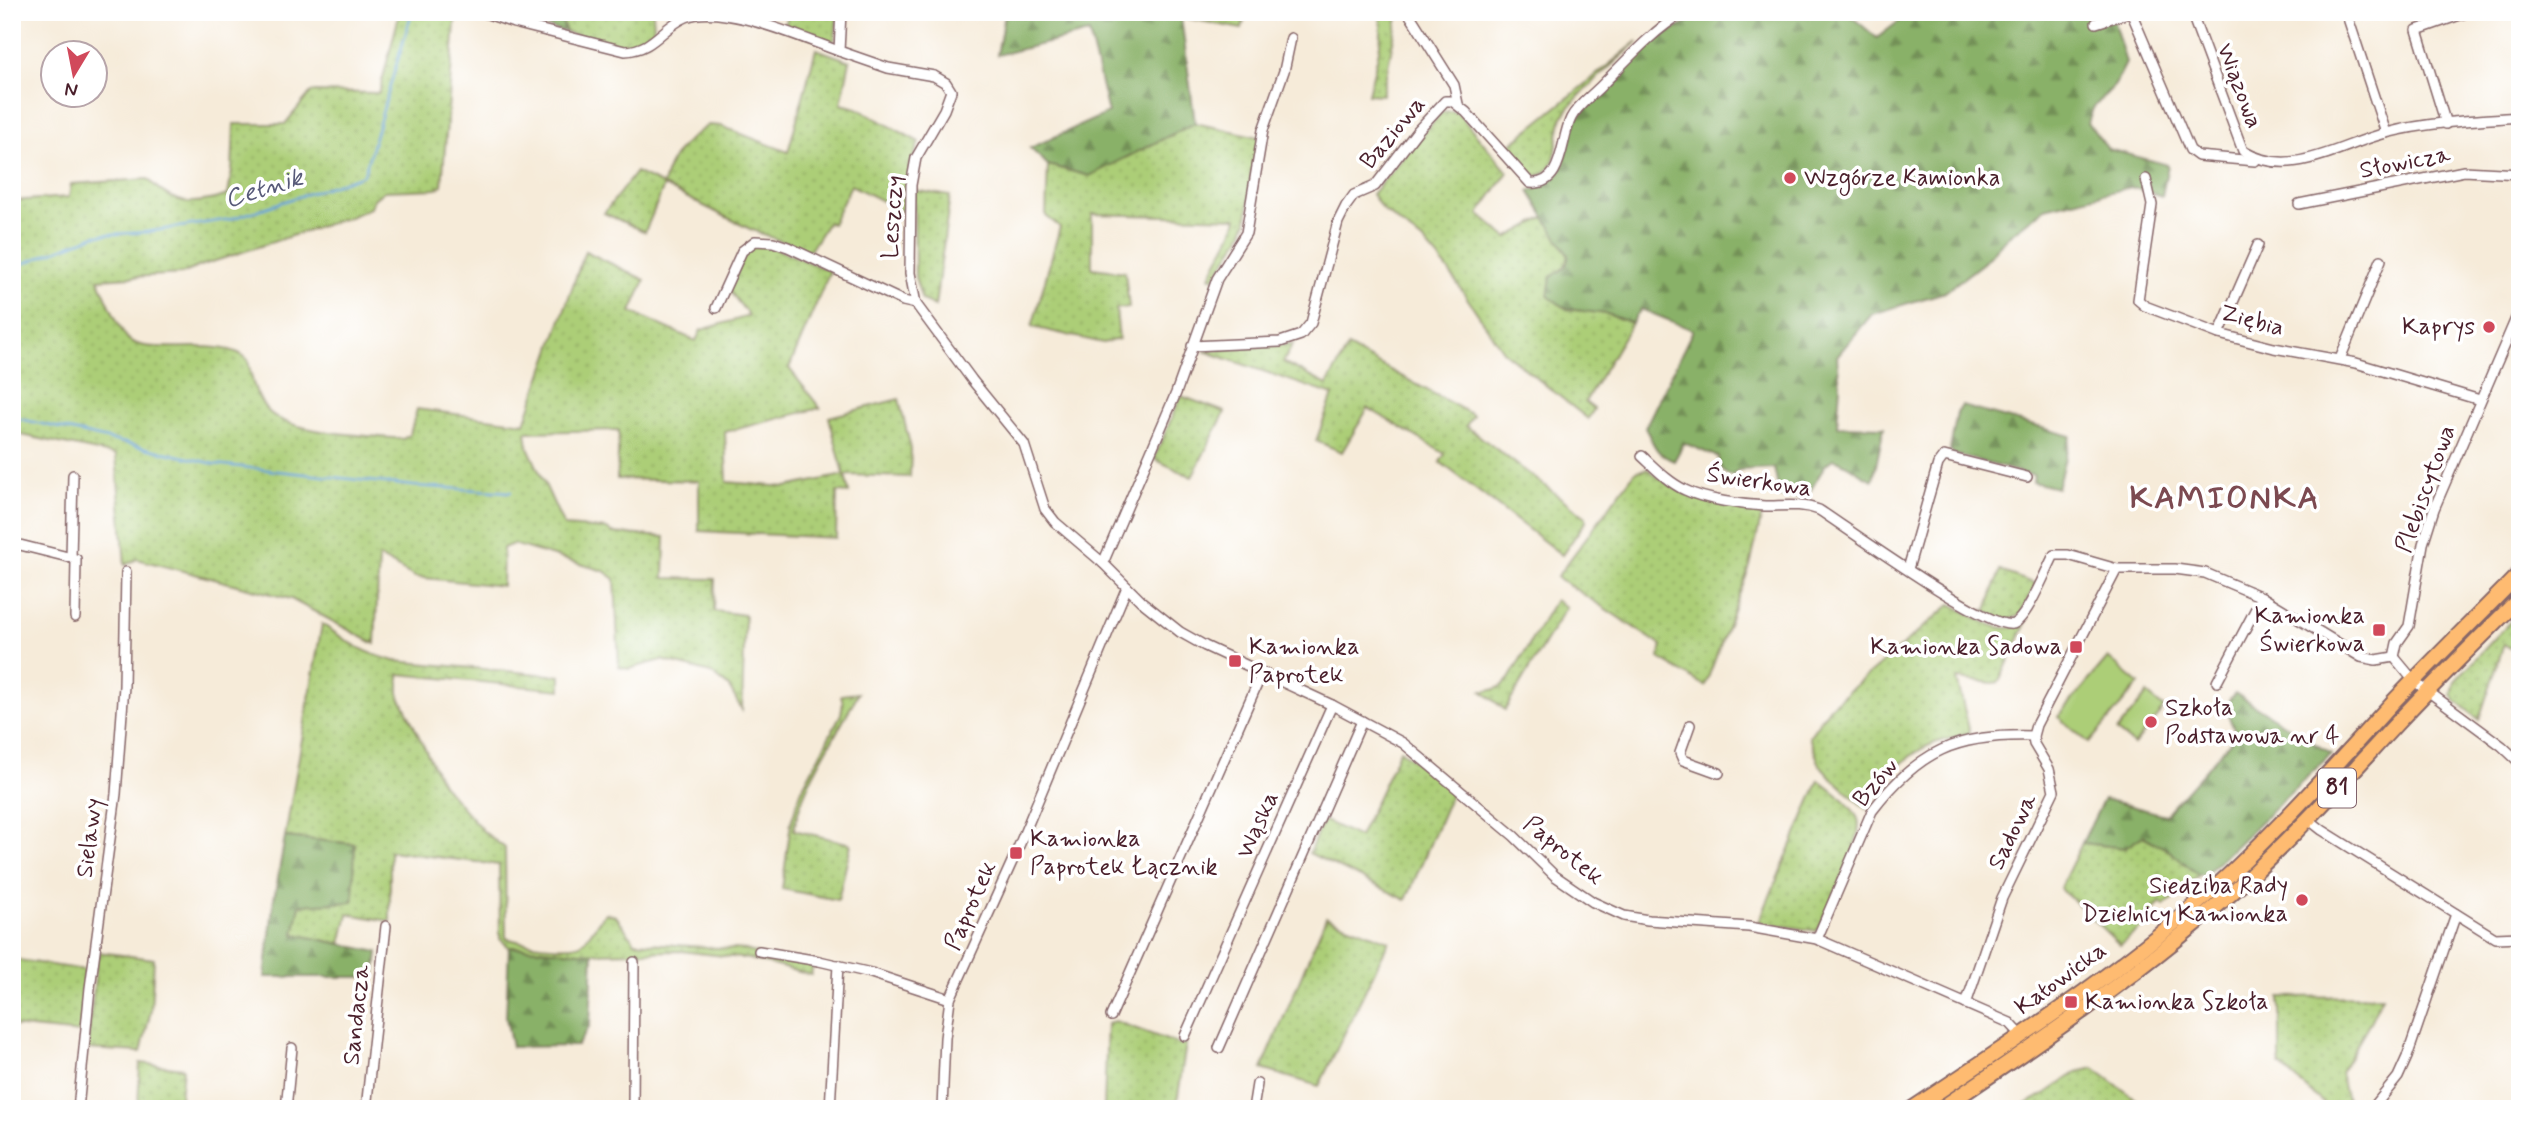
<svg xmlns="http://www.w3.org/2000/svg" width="2532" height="1121" viewBox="0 0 2532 1121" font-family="Mynerve,sans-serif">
  <defs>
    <pattern id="grass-dots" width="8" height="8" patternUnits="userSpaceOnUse" patternTransform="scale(1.75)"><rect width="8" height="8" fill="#acce77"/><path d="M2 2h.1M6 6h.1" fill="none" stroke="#96b067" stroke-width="1.8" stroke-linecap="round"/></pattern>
    <pattern id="forest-firs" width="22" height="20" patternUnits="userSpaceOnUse" patternTransform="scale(1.75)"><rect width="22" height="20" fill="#89b168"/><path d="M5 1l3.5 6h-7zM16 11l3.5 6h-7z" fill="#728f56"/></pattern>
  </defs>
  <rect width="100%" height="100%" fill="#fff"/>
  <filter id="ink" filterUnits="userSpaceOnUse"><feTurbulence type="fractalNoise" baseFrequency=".0143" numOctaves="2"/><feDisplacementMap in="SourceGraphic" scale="14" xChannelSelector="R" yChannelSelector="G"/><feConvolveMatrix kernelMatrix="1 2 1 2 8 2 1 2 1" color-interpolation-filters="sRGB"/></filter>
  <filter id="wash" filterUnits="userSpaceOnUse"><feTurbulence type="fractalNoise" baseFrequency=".00686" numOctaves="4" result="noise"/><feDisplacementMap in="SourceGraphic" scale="28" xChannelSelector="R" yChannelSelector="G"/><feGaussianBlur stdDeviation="1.57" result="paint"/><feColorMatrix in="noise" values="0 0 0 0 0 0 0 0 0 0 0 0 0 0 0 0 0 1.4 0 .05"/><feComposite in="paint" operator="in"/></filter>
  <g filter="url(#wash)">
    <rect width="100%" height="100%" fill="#f6ebd9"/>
    <g fill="url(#grass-dots)" stroke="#7b7651" stroke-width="2">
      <path d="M400,12H456L442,185L437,189L384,191L374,199L370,208L352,216L200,266L182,274L98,279C106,295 117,325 127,338C144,359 226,334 248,360C251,377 255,396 267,410C290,435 369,435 403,439L410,434L417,409L525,423L585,251L645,280L631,312L696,341L701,330L749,316L729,290L745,253L751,246L764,244L830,271L789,368L820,408L725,432L727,482L786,487L844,475L829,417L899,399L911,449L910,477L845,475L849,493L837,492L836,538L699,531V481L617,479L619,430L526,432L528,447L564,526L607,529L612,533L665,537L664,578L715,579L714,611L745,615L742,710L729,687L711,673L662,660L629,669L619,667L615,579L604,571L513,544L503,548L502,586L415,577L379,557L375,644L291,599L137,559L125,565L116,455L12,433V201L69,197L71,184L148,179C174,207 195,206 228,195L232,171L234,124H285L311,92L379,93Z"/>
      <path d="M558,12H653C653,19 655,28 653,34C644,59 584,37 566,32Z"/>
      <polygon points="789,12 838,12 835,38 831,43 784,29"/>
      <polygon points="1176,12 1246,12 1242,29 1181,17"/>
      <path d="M1379,12H1399L1382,95L1368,94C1374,68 1386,38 1379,12Z"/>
      <path d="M1638,41C1621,58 1570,99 1562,119C1555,135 1560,167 1542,174C1526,182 1514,159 1506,148Z"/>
      <path d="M816,49L850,61L841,104L857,108L919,142L910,167L904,212L851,185L832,224L828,222L809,252L750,229L664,186L645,232L604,213L636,172L663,185C669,156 684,142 708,125L721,126L788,152Z"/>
      <path d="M1452,111L1458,113L1508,172L1479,214L1507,238L1545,217L1568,255C1569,267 1560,271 1551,277L1554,300L1567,309L1607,314L1632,323L1585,402L1594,409L1588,419L1503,351L1446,267L1425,243L1381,208L1372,194L1442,112Z"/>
      <path d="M1195,123L1259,137L1251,174L1247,222L1240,238L1214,278L1210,277C1217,257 1233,238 1237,218L1092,214V268L1125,272L1129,307L1116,309L1119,339L1103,343L1032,327L1060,227L1046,216L1048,165L1089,176Z"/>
      <polygon points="914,190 950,196 935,306 922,300 915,277"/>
      <polygon points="1293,344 1283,362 1327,385 1348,347 1473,415 1466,426 1586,517 1586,521 1562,555 1440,462 1445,454 1368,408 1342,452 1316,441 1333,395 1204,351"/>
      <polygon points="1181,396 1225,412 1192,477 1154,459"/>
      <path d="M1648,469C1682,500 1719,506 1763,510L1750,566L1705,686L1659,658L1662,646L1557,577L1636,471Z"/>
      <polygon points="2000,571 2036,584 2020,615 2006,621 1982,610 1987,610"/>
      <path d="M1555,600L1566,607L1505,710L1482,691C1494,691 1501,688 1509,679Z"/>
      <path d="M1951,604C1975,616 2000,638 2026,623L1999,682L1993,683L1957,679L1970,733C1957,737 1944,739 1932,744C1902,756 1883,782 1866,809L1830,776L1820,765L1809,737L1830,707Z"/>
      <polygon points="2520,611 2520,655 2504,644 2479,719 2457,702 2452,695 2455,681"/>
      <path d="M322,624C348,642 365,654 395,661L561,676V690L399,674V695L442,784L484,832L505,848L506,938C521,943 569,951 582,943C591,936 597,921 606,913L616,916L635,942L746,950L766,957L813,965L811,975L749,959L681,951L593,953L509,947L500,939L499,865L390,851V921L348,914L341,944L294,934L300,904L355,844L285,837Z"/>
      <path d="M858,693C836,739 803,779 794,830L851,844L838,900L782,889L791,822L802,789L841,714L843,703L841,695Z"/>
      <polygon points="1400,750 1453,790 1406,900 1309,853 1323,820 1359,837"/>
      <path d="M1819,780C1832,791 1851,803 1858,819C1865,838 1826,910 1817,931L1759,922Z"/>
      <polygon points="2143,836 2167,849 2199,875 2164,906 2161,903 2148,915 2147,923 2120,945 2060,888 2082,843 2125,848"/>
      <polygon points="1326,917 1389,941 1319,1086 1262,1069"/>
      <polygon points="98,952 154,959 151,1010 141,1052 87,1049"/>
      <polygon points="12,959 85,970 80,1033 12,1026"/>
      <polygon points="2382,996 2371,1020 2340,1073 2347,1100 2354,1109 2325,1109 2323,1103 2280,1065 2280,997"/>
      <polygon points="1115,1021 1178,1044 1186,1044 1176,1109 1104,1109 1107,1023"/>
      <polygon points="140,1063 183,1068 179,1109 138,1109"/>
      <polygon points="2094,1068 2149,1109 2017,1109 2045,1094 2077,1072"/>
    </g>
    <g fill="url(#forest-firs)" stroke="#6a684a" stroke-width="2">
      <polygon points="493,12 558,12 566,32"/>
      <polygon points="1007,12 1176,12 1181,17 1195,123 1089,176 1048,165 1030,148 1108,113 1089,33 997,55 1003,22"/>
      <path d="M1712,12H1846L1877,38L1911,12H2111L2126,63L2115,85L2093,108L2088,123L2108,149L2168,165L2162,196L2131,187L2045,208L2007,237L1983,263L1945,292L1872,314L1837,356L1840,386L1837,426L1884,427L1873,480C1858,475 1848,462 1833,459L1826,464L1806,498L1780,497L1774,468L1738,470L1732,476C1722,474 1719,466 1718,457L1684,443L1674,461C1654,453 1655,445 1645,428L1693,330L1641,309L1632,323L1607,314L1567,309L1548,296L1551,277C1560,271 1569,267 1568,255L1529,191L1545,185L1560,173L1577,118L1629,64L1657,39L1692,20Z"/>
      <polygon points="1962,406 2071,436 2057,488 2033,482 2034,476 1954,454 1950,450 1957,413"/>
      <path d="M2235,693L2331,754L2206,874L2199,875L2167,849L2143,836L2125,848L2082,843L2104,799L2165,815L2236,735C2231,715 2218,711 2235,693Z"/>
      <polygon points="285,837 355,844 353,902 300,905 294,934 378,952 375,977 265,977 274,899"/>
      <polygon points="509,947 593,953 590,1025 577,1046 512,1047 506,1018"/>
    </g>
    <g fill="#acce77" stroke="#7b7651" stroke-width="2">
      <polygon points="2108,658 2139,684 2089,743 2058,717"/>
      <polygon points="2147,694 2164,708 2134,745 2117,731"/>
    </g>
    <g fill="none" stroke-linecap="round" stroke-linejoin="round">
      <g stroke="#68a3d8" stroke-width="2.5">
        <polyline points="514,12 531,18 540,12"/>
        <polyline points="12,271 25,263 96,235 147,232 231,219 361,176 364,174 412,12"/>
        <polyline points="12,417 215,464 414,486 511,492"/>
      </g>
    </g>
  </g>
  <g filter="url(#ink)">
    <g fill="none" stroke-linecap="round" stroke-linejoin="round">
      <defs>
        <g id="street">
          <path d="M482,12L514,23L625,51C654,50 662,27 686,17C723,2 801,38 839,51"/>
          <polyline points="841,12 839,51 888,68 934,76 946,83 951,91 944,110 916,158 911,185 910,273 916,304 972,380 1024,444 1045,509 1055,522 1103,563 1141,601 1180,632 1205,646 1332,705 1403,743 1514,836 1555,876 1593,902 1624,916 1648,920 1749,927 1817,939 2010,1023 2022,1036"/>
          <polyline points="1408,12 1454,85 1458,104"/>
          <path d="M2191,12L2243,151C2291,180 2339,145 2386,133C2429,122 2476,120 2520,117"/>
          <polyline points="2346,12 2386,133"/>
          <polyline points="2489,12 2520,16"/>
          <polyline points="2096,23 2131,12 2190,150 2198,156 2255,161"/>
          <polyline points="2446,124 2417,30 2468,12"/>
          <polyline points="2146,179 2152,205 2138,300 2145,306 2219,334 2274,348 2356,363 2480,400"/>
          <polyline points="2299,204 2464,171 2520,174"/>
          <polyline points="716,308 742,251 755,241 773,242 788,247 903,301 916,304"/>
          <polyline points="2219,334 2258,245"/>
          <path d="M1192,346L1280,342L1301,335L1311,323L1338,222L1346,206L1354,195L1375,186L1418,130L1445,101H1452L1466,112L1530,183C1564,186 1560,140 1571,118C1577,106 1591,96 1600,87C1627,60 1651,32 1684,12"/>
          <polyline points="2340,359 2381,260"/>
          <path d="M1642,456C1655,468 1668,482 1685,490C1705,500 1743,505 1765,506C1784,506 1801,503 1819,510C1847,528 1989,631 2013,624C2027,619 2046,570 2054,555H2068L2117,569H2175L2205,573L2262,597L2361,657L2376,660L2394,657"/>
          <polyline points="12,543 76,559 75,617"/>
          <polyline points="71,558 73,475"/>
          <polyline points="1103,563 1176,393 1217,279 1246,233 1263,130 1284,71 1291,38"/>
          <polyline points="1908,569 1938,464 1944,456 2027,477"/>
          <polyline points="2394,657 2397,643 2409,626 2423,544 2434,509 2520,309"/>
          <polyline points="2394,657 2414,681 2502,746 2520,763"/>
          <polyline points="2217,682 2262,597"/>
          <polyline points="1690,725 1680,753 1683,760 1719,773"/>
          <polyline points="2308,819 2322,830 2495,938 2520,937"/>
          <path d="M1817,939L1872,811C1919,750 1957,734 2033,736"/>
          <polyline points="759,951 819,961 871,973 950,999"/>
          <polyline points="1966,1004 2002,898 2054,791 2049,769 2034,744 2033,736 2036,725 2117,569"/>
          <polyline points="1111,1016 1262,673"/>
          <polyline points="1185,1036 1332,705"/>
          <polyline points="1219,1048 1362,721"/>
          <polyline points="78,1109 90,988 116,794 124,686 126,572"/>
          <polyline points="286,1109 292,1048"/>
          <polyline points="366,1109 386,926"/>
          <polyline points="633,1109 634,962"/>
          <polyline points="830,1109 838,965"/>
          <polyline points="942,1109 945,1038 950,999 1016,853 1127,587"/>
          <polyline points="1253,1109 1257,1084"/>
          <polyline points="2372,1109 2398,1077 2407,1057 2456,914"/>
        </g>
        <g id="primary">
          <path d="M1912,1109C2022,1036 2133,964 2230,874C2288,819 2340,760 2394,701C2435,658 2478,616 2520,573"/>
          <path d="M1940,1109C2046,1038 2151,966 2246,880C2300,831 2348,776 2397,723C2437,680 2479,639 2520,598"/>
        </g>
      </defs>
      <use href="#street" stroke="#866668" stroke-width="12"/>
      <use href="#primary" stroke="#866668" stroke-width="18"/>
      <use href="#street" stroke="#fff" stroke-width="9"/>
      <use href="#primary" stroke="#febb71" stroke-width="14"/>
    </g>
  </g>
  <g fill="#d1495b" stroke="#fff" stroke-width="2.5">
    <circle cx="1790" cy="178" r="7"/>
    <circle cx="2489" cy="327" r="7"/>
    <rect x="2372" y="623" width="14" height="14" rx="3.5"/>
    <rect x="2069" y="640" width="14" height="14" rx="3.5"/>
    <rect x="1228" y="654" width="14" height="14" rx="3.5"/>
    <circle cx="2151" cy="722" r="7"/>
    <rect x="1009" y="846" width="14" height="14" rx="3.5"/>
    <circle cx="2302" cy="900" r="7"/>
    <rect x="2064" y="995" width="14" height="14" rx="3.5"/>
  </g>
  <g text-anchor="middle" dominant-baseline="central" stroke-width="7" stroke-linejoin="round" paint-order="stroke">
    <rect fill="#fff" stroke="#80626b" stroke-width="2" x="2318" y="768.5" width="38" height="39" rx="5"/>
    <g font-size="23" font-weight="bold" fill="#4a1f2b">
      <text x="2337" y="788">81</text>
    </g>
    <g font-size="24" fill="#4a1f2b" stroke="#fff">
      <text transform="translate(2239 86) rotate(69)">Wiązowa</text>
      <text transform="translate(1393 133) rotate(-50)">Baziowa</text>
      <text transform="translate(2405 163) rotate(-11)">Słowicza</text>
      <text transform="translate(893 217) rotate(-87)">Leszczy</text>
      <text transform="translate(2252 321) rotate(15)">Ziębia</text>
      <text transform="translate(1759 482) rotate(8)">Świerkowa</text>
      <text transform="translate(2426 489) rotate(-70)">Plebiscytowa</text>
      <text transform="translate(1876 783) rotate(-50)">Bzów</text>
      <text transform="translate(1258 825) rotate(-66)">Wąska</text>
      <text transform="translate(2013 832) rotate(-64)">Sadowa</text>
      <text transform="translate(90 838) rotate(-83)">Sielawy</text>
      <text transform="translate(1563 851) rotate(39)">Paprotek</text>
      <text transform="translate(971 906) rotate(-66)">Paprotek</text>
      <text transform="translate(2061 979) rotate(-36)">Katowicka</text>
      <text transform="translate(357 1015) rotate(-84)">Sandacza</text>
    </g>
    <g font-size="24" fill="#4a1f2b" stroke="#fff" text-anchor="start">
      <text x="1804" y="178">Wzgórze Kamionka</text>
      <text x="2475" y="327" text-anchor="end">Kaprys</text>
      <text x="2365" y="616" text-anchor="end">Kamionka<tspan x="2365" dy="28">Świerkowa</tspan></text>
      <text x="1249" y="647">Kamionka<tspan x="1249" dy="28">Paprotek</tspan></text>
      <text x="2062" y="647" text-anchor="end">Kamionka Sadowa</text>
      <text x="2165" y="708">Szkoła<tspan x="2165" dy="28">Podstawowa nr 4</tspan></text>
      <text x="1030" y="839">Kamionka<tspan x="1030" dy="28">Paprotek Łącznik</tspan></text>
      <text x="2288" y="886" text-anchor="end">Siedziba Rady<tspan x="2288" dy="28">Dzielnicy Kamionka</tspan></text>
      <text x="2085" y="1002">Kamionka Szkoła</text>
    </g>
    <g font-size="26" font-style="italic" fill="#585a79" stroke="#fff">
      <text transform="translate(264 189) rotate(-17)">Cetnik</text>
    </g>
    <g font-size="32" font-weight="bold" letter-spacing="2" fill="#7c4a51" stroke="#fff">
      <text x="2225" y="499">KAMIONKA</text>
    </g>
  </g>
  <rect width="2532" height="1121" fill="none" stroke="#fff" stroke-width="42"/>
  <g transform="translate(74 74) rotate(190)"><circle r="33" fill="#ffffff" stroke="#b7a5aa" stroke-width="2"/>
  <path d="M0-5L12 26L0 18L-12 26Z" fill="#d1495b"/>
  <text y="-10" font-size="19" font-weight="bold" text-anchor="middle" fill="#4a1f2b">N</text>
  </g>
</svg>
